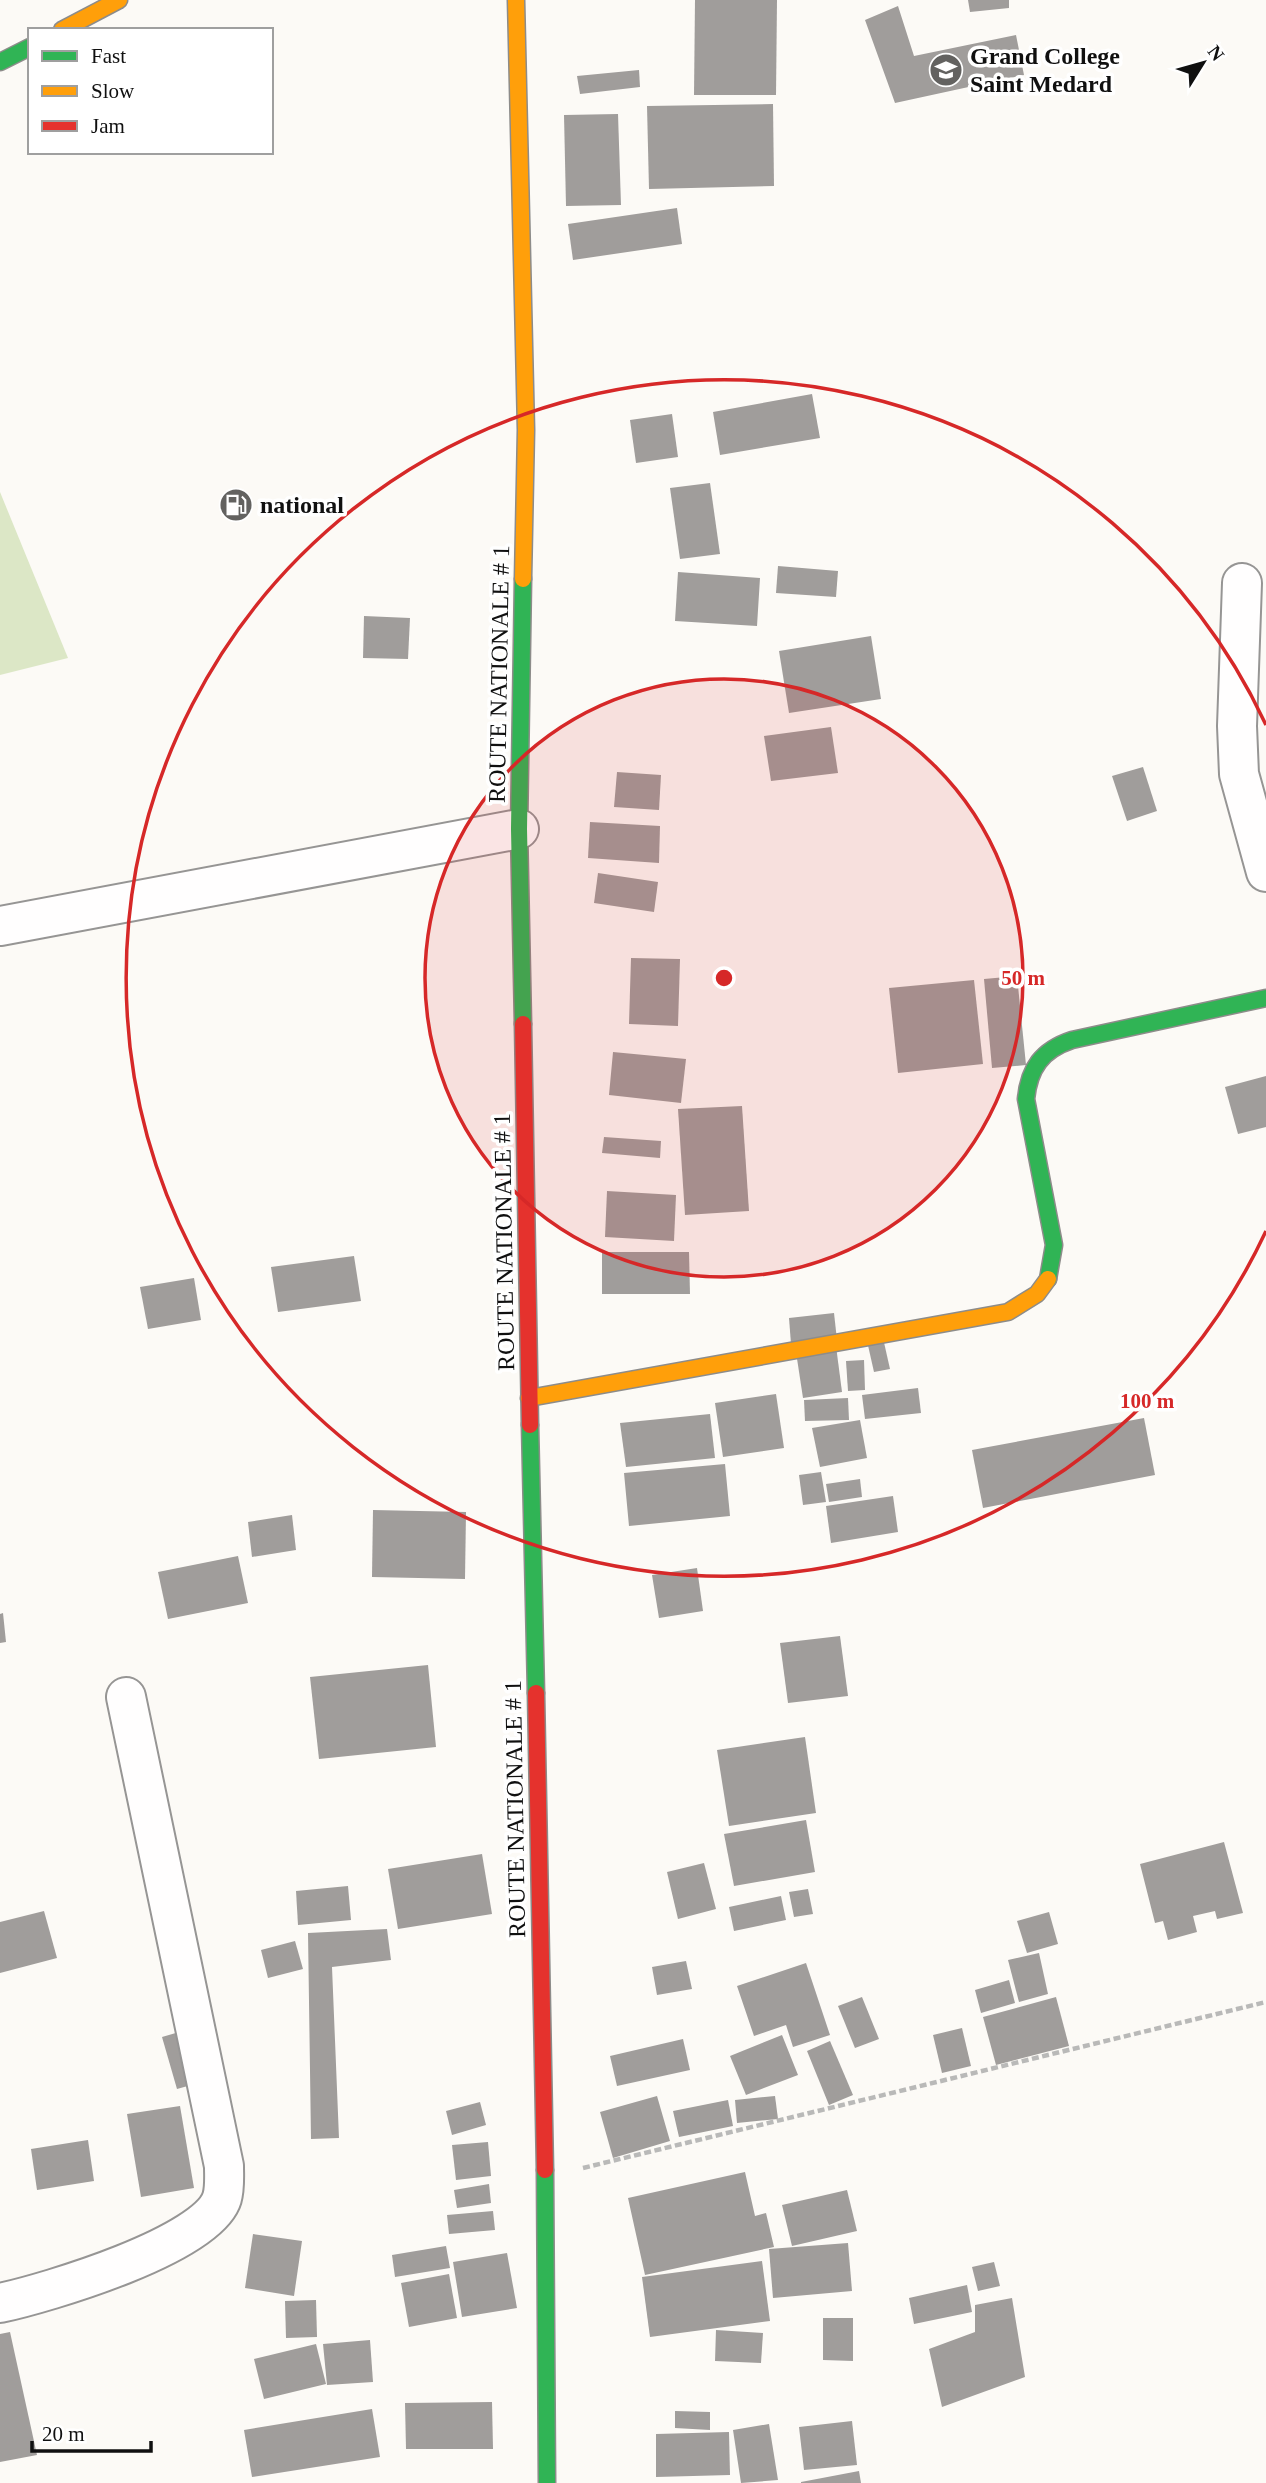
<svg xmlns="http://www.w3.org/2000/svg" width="1266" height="2483" viewBox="0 0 1266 2483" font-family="'Times New Roman',serif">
  <rect width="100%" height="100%" fill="#fcfaf6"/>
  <polygon fill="#dce7c6" points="0,492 68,658 0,675"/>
  <g fill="#a09d9b">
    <polygon points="695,0 777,0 776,95 694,95"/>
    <polygon points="968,0 1009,0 1009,8 970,12"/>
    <polygon points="898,6 914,56 1016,35 1024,75 895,103 865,20"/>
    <polygon points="639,70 640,87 580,94 577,76"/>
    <polygon points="773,104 774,186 649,189 647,106"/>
    <polygon points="618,114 621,205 566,206 564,115"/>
    <polygon points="677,208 682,244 573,260 568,224"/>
    <polygon points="812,394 820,438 720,455 713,412"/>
    <polygon points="672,414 678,457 636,463 630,420"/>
    <polygon points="710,483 720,554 680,559 670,488"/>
    <polygon points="778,566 838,571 836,597 776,593"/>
    <polygon points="678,572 760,578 757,626 675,621"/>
    <polygon points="364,616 410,618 408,659 363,658"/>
    <polygon points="871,636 881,699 789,713 779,651"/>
    <polygon points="831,727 838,773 771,781 764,736"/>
    <polygon points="1143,767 1157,811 1127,821 1112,776"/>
    <polygon points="617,772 661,775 659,810 614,807"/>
    <polygon points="590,822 660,826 659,863 588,858"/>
    <polygon points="598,873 658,882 654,912 594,903"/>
    <polygon points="631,958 680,959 678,1026 629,1024"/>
    <polygon points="1017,976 1026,1065 992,1068 984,979"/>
    <polygon points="974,980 983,1064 898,1073 889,988"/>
    <polygon points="613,1052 686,1059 681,1103 609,1095"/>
    <polygon points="1266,1076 1266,1127 1238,1134 1225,1087"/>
    <polygon points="742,1106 749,1211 685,1215 678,1109"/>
    <polygon points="604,1137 661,1141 660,1158 602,1153"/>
    <polygon points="607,1191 676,1195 674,1241 605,1237"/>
    <polygon points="602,1252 689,1252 690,1294 602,1294"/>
    <polygon points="354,1256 361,1301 278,1312 271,1267"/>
    <polygon points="194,1278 201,1320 148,1329 140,1287"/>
    <polygon points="834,1313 837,1340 791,1344 789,1318"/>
    <polygon points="883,1338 890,1369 874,1372 867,1341"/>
    <polygon points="836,1346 842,1392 803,1398 796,1352"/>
    <polygon points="864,1360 865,1390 848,1391 846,1361"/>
    <polygon points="918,1388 921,1413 865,1419 862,1395"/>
    <polygon points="776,1394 784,1448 723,1457 715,1403"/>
    <polygon points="848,1398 849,1420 805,1421 804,1400"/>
    <polygon points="710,1414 715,1458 626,1467 620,1423"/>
    <polygon points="1144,1418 1155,1475 983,1508 972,1450"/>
    <polygon points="860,1420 867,1458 820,1467 812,1428"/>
    <polygon points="725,1464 730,1516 629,1526 624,1473"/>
    <polygon points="821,1472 826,1502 803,1505 799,1475"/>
    <polygon points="860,1479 862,1497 829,1502 826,1484"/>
    <polygon points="893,1496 898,1532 831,1543 826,1506"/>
    <polygon points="373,1510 466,1512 465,1579 372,1577"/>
    <polygon points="292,1515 296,1550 252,1557 248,1522"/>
    <polygon points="238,1556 248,1603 168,1619 158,1572"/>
    <polygon points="697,1568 703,1611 659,1618 652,1575"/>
    <polygon points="3,1613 6,1642 0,1643 0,1614"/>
    <polygon points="840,1636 848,1696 788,1703 780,1643"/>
    <polygon points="428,1665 436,1747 319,1759 310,1677"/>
    <polygon points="805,1737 816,1813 729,1826 717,1750"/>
    <polygon points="806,1820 815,1872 734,1886 724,1834"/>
    <polygon points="1224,1842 1243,1913 1217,1919 1215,1911 1193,1916 1197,1932 1168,1940 1163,1921 1155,1923 1140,1864"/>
    <polygon points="482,1854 492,1914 398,1929 388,1869"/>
    <polygon points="704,1863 716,1909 678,1919 667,1872"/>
    <polygon points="348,1886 351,1920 298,1925 296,1891"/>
    <polygon points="808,1889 813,1914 794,1917 789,1892"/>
    <polygon points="781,1896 786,1920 734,1931 729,1907"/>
    <polygon points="44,1911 57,1958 0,1973 0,1922"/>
    <polygon points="1049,1912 1058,1944 1027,1953 1017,1921"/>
    <polygon points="387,1929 391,1960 332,1967 339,2138 311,2139 308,1933"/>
    <polygon points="295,1941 303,1969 268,1978 261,1950"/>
    <polygon points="1039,1953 1048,1994 1019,2002 1008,1960"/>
    <polygon points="686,1961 692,1989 657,1995 652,1967"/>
    <polygon points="806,1963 830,2035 793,2047 786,2025 754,2036 737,1986"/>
    <polygon points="1009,1980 1015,2003 981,2013 975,1990"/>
    <polygon points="862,1997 879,2039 855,2048 838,2006"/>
    <polygon points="1056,1997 1069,2046 996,2065 983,2017"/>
    <polygon points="962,2028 971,2066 942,2073 933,2035"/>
    <polygon points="186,2030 202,2082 177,2089 162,2037"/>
    <polygon points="782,2035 798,2075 746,2095 730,2056"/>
    <polygon points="683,2039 690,2070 617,2086 610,2056"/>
    <polygon points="830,2041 853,2095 829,2105 807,2051"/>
    <polygon points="657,2096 670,2141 613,2158 600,2112"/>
    <polygon points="775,2096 778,2119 737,2123 735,2100"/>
    <polygon points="728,2100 733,2126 679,2137 673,2111"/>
    <polygon points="480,2102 486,2125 452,2135 446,2111"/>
    <polygon points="180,2106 194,2188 141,2197 127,2114"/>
    <polygon points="88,2140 94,2181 37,2190 31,2149"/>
    <polygon points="488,2142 491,2176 456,2180 452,2145"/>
    <polygon points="745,2172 755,2216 766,2213 774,2247 645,2275 628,2198"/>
    <polygon points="489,2184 491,2203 457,2208 454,2190"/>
    <polygon points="847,2190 857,2231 792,2246 782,2205"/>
    <polygon points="493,2211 495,2230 449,2234 447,2215"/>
    <polygon points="253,2234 302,2241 294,2296 245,2288"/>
    <polygon points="848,2243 852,2291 773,2298 769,2249"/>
    <polygon points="446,2246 450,2268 395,2277 392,2255"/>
    <polygon points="507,2253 517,2308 462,2317 453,2262"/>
    <polygon points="762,2261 770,2321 650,2337 642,2277"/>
    <polygon points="994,2262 1000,2286 978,2291 972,2267"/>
    <polygon points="449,2274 457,2318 409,2327 401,2283"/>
    <polygon points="967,2285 972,2312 914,2324 909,2298"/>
    <polygon points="1012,2298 1025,2377 942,2407 929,2349 975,2332 975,2305"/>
    <polygon points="316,2300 317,2337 286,2338 285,2301"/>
    <polygon points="823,2318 853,2318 853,2361 823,2360"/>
    <polygon points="716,2330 763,2333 761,2363 715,2361"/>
    <polygon points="10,2332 37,2455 0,2462 0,2334"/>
    <polygon points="370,2340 373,2382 327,2385 323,2344"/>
    <polygon points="316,2344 326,2384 264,2399 254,2359"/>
    <polygon points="492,2402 493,2449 406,2449 405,2403"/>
    <polygon points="372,2409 380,2457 252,2477 244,2430"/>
    <polygon points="675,2411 710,2412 710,2430 675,2428"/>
    <polygon points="852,2421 857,2465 804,2470 799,2427"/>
    <polygon points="769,2424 778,2480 741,2483 733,2430"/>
    <polygon points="729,2432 730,2475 656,2477 656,2434"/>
    <polygon points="859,2471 861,2483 801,2483 801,2482"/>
  </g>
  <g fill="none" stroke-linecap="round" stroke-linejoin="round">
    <defs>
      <g id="street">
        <polyline points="1242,583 1237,726 1239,774 1266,872"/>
        <polyline points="0,926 519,829"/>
        <path d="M0,2303C47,2293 208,2245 222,2198C225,2188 224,2176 224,2166L126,1697"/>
      </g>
      <g id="fast">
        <polyline points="0,62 30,47"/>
        <polyline points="523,1024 519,829 523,579"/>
        <path d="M1048,1279L1054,1245L1026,1099C1029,1068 1042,1050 1072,1040L1266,998"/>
        <polyline points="530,1425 536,1693"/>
        <polyline points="545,2170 547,2483"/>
      </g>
      <g id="slow">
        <polyline points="516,0 526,430 523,579"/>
        <polyline points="62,30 119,0"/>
        <polyline points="529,1398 1008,1312 1037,1294 1048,1279"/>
      </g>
      <g id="jam">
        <polyline points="523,1024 530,1425"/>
        <polyline points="536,1693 545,2170"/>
      </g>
    </defs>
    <use href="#street" stroke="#969594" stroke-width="42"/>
    <use href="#fast" stroke="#8d8c8a" stroke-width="19"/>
    <use href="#slow" stroke="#8d8c8a" stroke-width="19"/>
    <use href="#jam" stroke="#8d8c8a" stroke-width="19"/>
    <polyline stroke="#b9b9b8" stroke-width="4.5" stroke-dasharray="7 3.5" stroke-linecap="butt" points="583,2168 1266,2002"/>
    <use href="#street" stroke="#fffefe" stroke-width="38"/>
    <use href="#fast" stroke="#30b455" stroke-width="16"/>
    <use href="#slow" stroke="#ff9f0a" stroke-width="16"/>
    <use href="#jam" stroke="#e5322d" stroke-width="16"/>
  </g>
  <circle cx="724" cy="978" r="299" fill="#d62828" fill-opacity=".12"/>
  <g fill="none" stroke="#d62828" stroke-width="3.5">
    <circle cx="724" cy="978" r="299"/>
    <path d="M1266 1231A598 598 0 1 1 1266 725"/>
  </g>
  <defs>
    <symbol id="school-disc" viewBox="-11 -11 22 22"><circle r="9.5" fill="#636260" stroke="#fff"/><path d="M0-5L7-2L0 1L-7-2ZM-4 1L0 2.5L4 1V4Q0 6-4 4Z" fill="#fff"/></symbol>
    <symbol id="fuel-disc" viewBox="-11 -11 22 22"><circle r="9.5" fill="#636260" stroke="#fff"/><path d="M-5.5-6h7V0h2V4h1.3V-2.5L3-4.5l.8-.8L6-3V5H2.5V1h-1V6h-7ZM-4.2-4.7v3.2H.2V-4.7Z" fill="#fff"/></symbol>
  </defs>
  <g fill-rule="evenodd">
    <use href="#school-disc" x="927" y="51" width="38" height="38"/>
    <use href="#fuel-disc" x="217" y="486" width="38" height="38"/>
  </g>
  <g text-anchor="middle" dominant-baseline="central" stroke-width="7" stroke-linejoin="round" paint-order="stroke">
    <g font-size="24" font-weight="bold" fill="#101010" stroke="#fff" text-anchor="start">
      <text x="970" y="56">Grand College<tspan x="970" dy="28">Saint Medard</tspan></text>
      <text x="260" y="505">national</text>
    </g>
    <g font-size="24" fill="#101010" stroke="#fff">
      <text transform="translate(499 674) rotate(-89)">ROUTE NATIONALE # 1</text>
      <text transform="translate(504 1242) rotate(-91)">ROUTE NATIONALE # 1</text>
      <text transform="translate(515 1809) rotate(-91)">ROUTE NATIONALE # 1</text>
    </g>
  </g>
  <circle cx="724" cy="978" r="10" fill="#d62828" stroke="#fff" stroke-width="3.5"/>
  <g font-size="21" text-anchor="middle" font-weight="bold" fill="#d62828" stroke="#fff" stroke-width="7" stroke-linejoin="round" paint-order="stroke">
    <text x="1023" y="985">50 m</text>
    <text x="1147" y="1408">100 m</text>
  </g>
  <rect x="28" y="28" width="245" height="126" fill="#ffffff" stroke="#9f9f9f" stroke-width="2"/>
  <rect x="42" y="51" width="35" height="10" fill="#30b455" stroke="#9f9f9f" stroke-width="2"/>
  <text x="91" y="63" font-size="21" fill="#101010">Fast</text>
  <rect x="42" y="86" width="35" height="10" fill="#ff9f0a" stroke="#9f9f9f" stroke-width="2"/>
  <text x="91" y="98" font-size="21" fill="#101010">Slow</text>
  <rect x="42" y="121" width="35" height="10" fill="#e5322d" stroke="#9f9f9f" stroke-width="2"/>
  <text x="91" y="133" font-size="21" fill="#101010">Jam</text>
  <g transform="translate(1203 63) rotate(53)" stroke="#ffffff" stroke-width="5" paint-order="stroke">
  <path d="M0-5L12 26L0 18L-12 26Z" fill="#101010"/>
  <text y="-10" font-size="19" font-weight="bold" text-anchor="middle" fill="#101010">N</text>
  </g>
  <path d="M32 2441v10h119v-10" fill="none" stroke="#101010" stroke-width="3.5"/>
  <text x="42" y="2441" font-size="21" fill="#101010" stroke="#ffffff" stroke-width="5" paint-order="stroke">20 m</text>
</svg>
